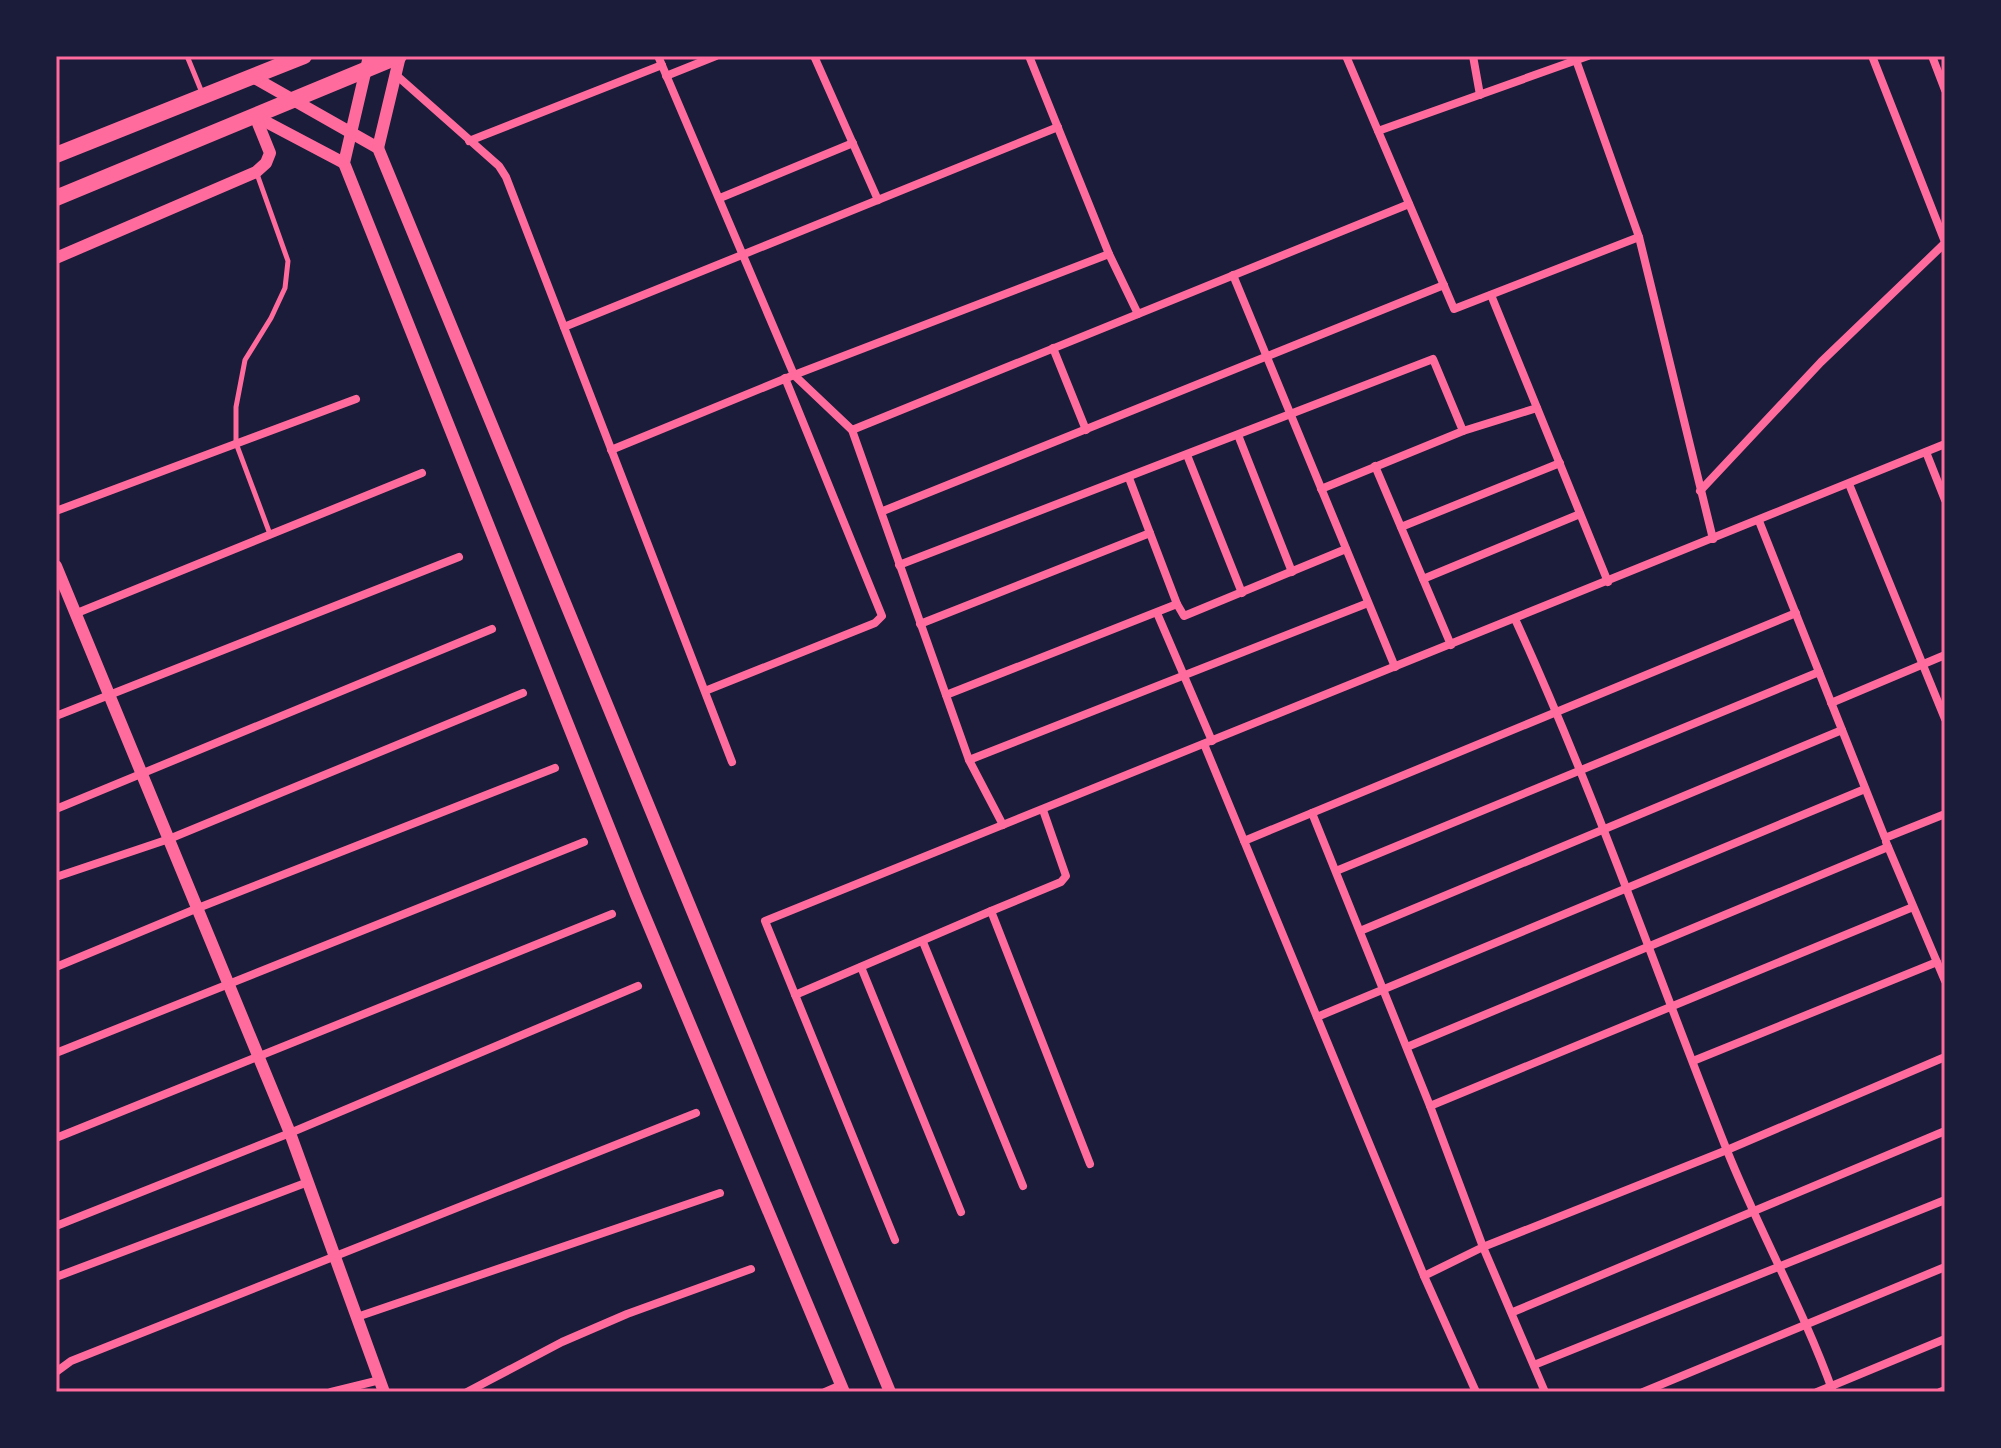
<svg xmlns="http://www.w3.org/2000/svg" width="2001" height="1448" viewBox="0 0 2001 1448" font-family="Karla,sans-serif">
  <rect width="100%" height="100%" fill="#1b1b3a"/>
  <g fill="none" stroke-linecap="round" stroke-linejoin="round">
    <g stroke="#ff6b9d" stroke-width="5">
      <polyline points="187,56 203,95"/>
      <polyline points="257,174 288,261 285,288 271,318 245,360 236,407 236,443 270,534"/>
    </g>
    <g stroke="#ff6b9d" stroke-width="8">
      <polyline points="658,56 794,375 852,430 969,760 1003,825"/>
      <polyline points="814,56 878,200"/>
      <polyline points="1029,56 1109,254 1138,314"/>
      <polyline points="1346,56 1454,309 1639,237"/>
      <polyline points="1473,56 1480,95"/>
      <polyline points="1872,56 1945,242"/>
      <polyline points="1932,56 1945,90"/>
      <polyline points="1576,60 1639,237 1713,539"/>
      <polyline points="395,74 499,166 506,177 732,762"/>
      <polyline points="666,76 716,56"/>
      <polyline points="1378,131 1588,56"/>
      <polyline points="469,141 662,65"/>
      <polyline points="720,198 853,143"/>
      <polyline points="1233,275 1395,667"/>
      <polyline points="1491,295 1608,582"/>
      <polyline points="564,327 1058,127"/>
      <polyline points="1053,348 1086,430"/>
      <polyline points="852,430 1409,204"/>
      <polyline points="1463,431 1537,408"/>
      <polyline points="1238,435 1292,572"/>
      <polyline points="611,450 794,375 1109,254"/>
      <polyline points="1926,452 1945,500"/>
      <polyline points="1187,455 1242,593"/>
      <polyline points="1375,466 1451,645"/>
      <polyline points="1849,484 1945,719"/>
      <polyline points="1700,491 1821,362 1945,243"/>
      <polyline points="56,511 356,399"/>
      <polyline points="883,511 1444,285"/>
      <polyline points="1759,521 1885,838 1945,814"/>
      <polyline points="1401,527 1560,463"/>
      <polyline points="899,565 1433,359 1463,431 1321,489"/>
      <polyline points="1423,579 1580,514"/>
      <polyline points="1177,604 1184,616 1346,549"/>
      <polyline points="77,613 422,473"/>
      <polyline points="1157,613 1212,741"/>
      <path d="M1515,619C1594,791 1656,972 1726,1148C1759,1231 1803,1308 1833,1392"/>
      <polyline points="920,624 1150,533"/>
      <polyline points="705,691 875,623 882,616 785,378"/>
      <polyline points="946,695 1177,604 1129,478"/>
      <polyline points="1831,703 1945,655"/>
      <polyline points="56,716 459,557"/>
      <polyline points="1204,744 1424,1276 1476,1392"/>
      <polyline points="969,760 1368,603"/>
      <polyline points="56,809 492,629"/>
      <polyline points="1312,813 1430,1106 1483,1247 1545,1392"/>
      <polyline points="1244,841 1796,613"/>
      <polyline points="1886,842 1945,981"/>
      <polyline points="1336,871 1819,672"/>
      <polyline points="56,877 169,839 523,693"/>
      <polyline points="991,911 1061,882 1066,876 1043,810"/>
      <polyline points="1360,931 1842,730"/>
      <polyline points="923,942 1023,1186"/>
      <polyline points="56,967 198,908 555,768"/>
      <polyline points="861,967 961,1212"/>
      <polyline points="795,995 991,911 1090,1164"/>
      <polyline points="1317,1017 1865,789"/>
      <polyline points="1407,1047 1888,847"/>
      <polyline points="56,1053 584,842"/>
      <polyline points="1693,1061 1937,962"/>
      <polyline points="1430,1106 1913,907"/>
      <polyline points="56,1138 612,914"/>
      <polyline points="56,1226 290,1133 638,986"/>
      <polyline points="895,1240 765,921 1945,444"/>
      <polyline points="1424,1276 1483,1247 1727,1150 1945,1057"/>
      <polyline points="56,1277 308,1182"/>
      <polyline points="1513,1312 1945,1131"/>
      <polyline points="357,1317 720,1193"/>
      <polyline points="1534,1365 1945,1200"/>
      <polyline points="56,1372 71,1361 696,1113"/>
      <polyline points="331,1392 380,1380"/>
      <polyline points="467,1392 562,1342 627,1314 751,1269"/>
      <polyline points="825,1392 841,1385"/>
      <polyline points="1643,1392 1945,1267"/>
      <polyline points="1817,1392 1945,1339"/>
      <polyline points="1940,1392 1945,1390"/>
    </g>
    <g stroke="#ff6b9d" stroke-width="12">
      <polyline points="369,56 344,163 636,895 844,1392"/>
      <polyline points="251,76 378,148 890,1392"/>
      <polyline points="255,116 344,163"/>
      <polyline points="378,148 400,56"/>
      <polyline points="56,258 256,172 266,163 270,153 255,116"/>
      <polyline points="56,566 290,1133 384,1392"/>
    </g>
    <g stroke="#ff6b9d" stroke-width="16">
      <polyline points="56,155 304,56"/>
      <polyline points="56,198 399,56"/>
    </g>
  </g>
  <rect width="2001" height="1448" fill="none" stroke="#1b1b3a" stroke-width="116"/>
  <rect x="58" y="58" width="1885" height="1332" fill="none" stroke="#ff6b9d" stroke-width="3"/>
</svg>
